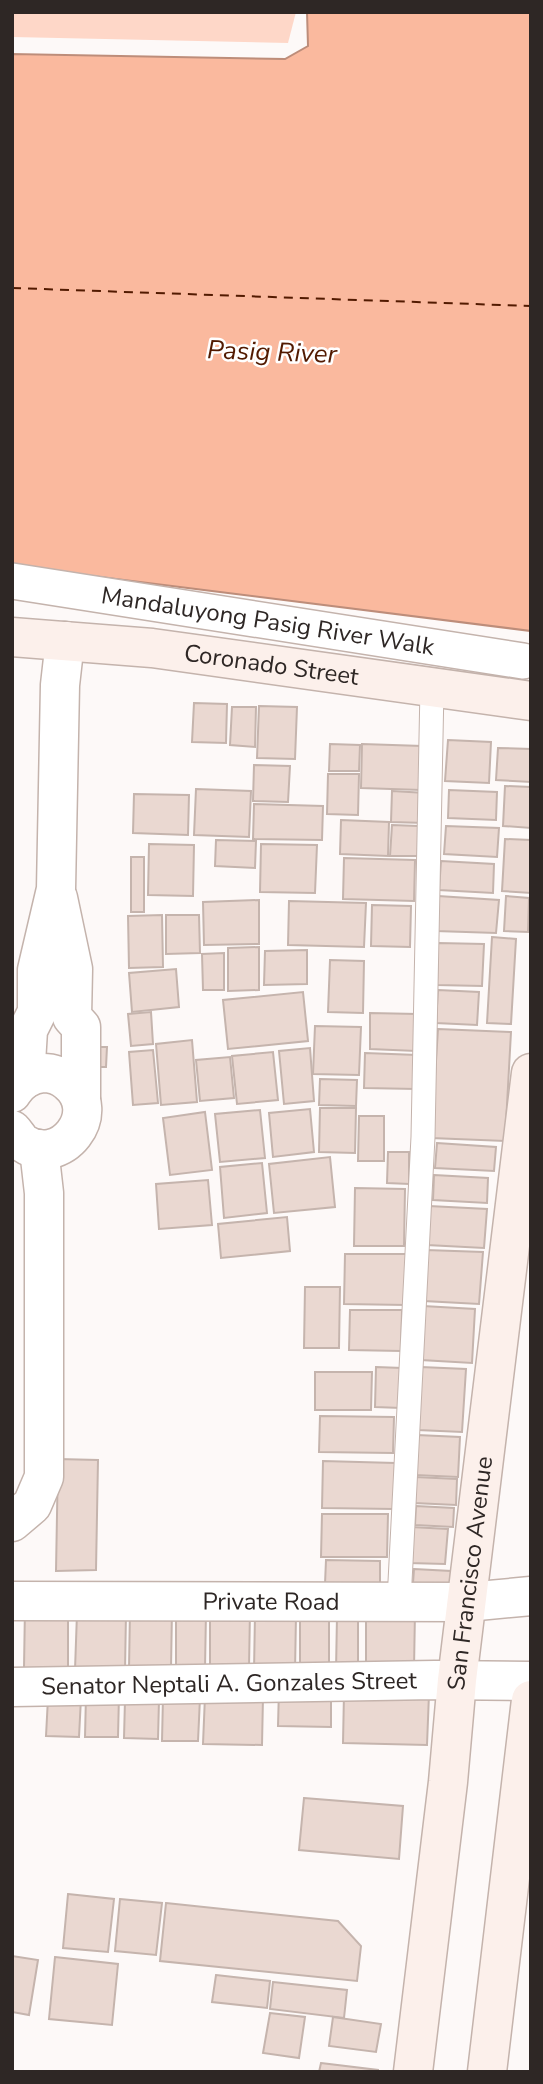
<svg xmlns="http://www.w3.org/2000/svg" width="543" height="2084" viewBox="0 0 543 2084" font-family="'Nunito Sans',sans-serif">
  <rect width="100%" height="100%" fill="#fdf9f8"/>
  <polygon fill="#fed7c8" points="12,12 296,12 288,43 12,37"/>
  <polygon fill="#fab99e" stroke="#bd8d7a" stroke-width="2" points="307,12 531,12 531,631 12,566 12,54 285,59 308,46"/>
  <g fill="none" stroke-linecap="round" stroke-linejoin="round">
    <polyline stroke="#521a00" stroke-width="2" stroke-dasharray="9 7" stroke-linecap="butt" points="12,288 531,306"/>
  </g>
  <g fill="#ead8d1" stroke="#c5b4ad" stroke-width="2">
    <polygon points="194,703 227,704 226,743 192,742"/>
    <polygon points="259,706 297,707 295,759 257,758"/>
    <polygon points="232,707 256,707 255,747 230,745"/>
    <polygon points="448,740 491,742 489,783 445,781"/>
    <polygon points="330,744 360,745 359,771 329,771"/>
    <polygon points="362,744 422,746 421,790 361,788"/>
    <polygon points="498,748 531,749 531,782 496,780"/>
    <polygon points="254,765 290,766 288,802 253,801"/>
    <polygon points="328,774 359,774 358,815 327,814"/>
    <polygon points="505,786 531,787 531,828 503,826"/>
    <polygon points="196,789 251,791 249,837 194,835"/>
    <polygon points="449,790 497,792 496,820 448,818"/>
    <polygon points="392,791 426,793 425,823 391,822"/>
    <polygon points="134,794 189,795 188,835 133,833"/>
    <polygon points="254,804 323,806 322,840 253,839"/>
    <polygon points="341,820 389,822 388,856 340,854"/>
    <polygon points="392,825 418,826 418,856 390,856"/>
    <polygon points="446,826 499,828 497,857 444,854"/>
    <polygon points="505,839 531,840 531,893 502,891"/>
    <polygon points="216,840 256,841 255,868 215,866"/>
    <polygon points="149,844 194,845 193,896 148,895"/>
    <polygon points="261,844 317,845 315,893 260,892"/>
    <rect x="131" y="857" width="13" height="55"/>
    <polygon points="344,858 415,860 414,901 343,899"/>
    <polygon points="441,861 494,864 493,893 439,890"/>
    <polygon points="438,896 499,900 496,933 436,931"/>
    <polygon points="506,896 529,898 528,932 504,931"/>
    <polygon points="259,900 259,944 204,945 203,902"/>
    <polygon points="289,901 366,903 364,947 288,945"/>
    <polygon points="372,905 411,906 410,947 371,946"/>
    <polygon points="162,915 163,967 129,968 128,916"/>
    <polygon points="166,915 199,915 200,953 166,954"/>
    <polygon points="492,937 516,939 511,1024 487,1023"/>
    <polygon points="438,943 484,944 482,986 437,985"/>
    <polygon points="259,947 259,990 228,991 228,948"/>
    <polygon points="307,950 307,984 264,985 265,951"/>
    <polygon points="224,953 224,990 203,990 202,954"/>
    <polygon points="330,960 364,961 363,1013 328,1012"/>
    <polygon points="176,969 179,1007 132,1012 129,973"/>
    <polygon points="438,990 479,992 477,1025 436,1023"/>
    <polygon points="303,992 308,1041 228,1049 223,1000"/>
    <polygon points="151,1012 153,1044 131,1046 128,1014"/>
    <polygon points="370,1013 417,1014 416,1051 370,1049"/>
    <polygon points="315,1026 361,1027 359,1075 313,1074"/>
    <polygon points="438,1029 511,1032 505,1141 431,1138"/>
    <polygon points="192,1040 197,1102 161,1105 156,1044"/>
    <polygon points="95,1047 107,1047 106,1067 94,1067"/>
    <polygon points="310,1048 314,1101 284,1104 279,1051"/>
    <polygon points="153,1050 158,1103 133,1105 129,1052"/>
    <polygon points="273,1052 278,1100 237,1104 232,1056"/>
    <polygon points="365,1053 417,1055 416,1089 364,1088"/>
    <polygon points="230,1057 234,1098 200,1101 196,1060"/>
    <polygon points="320,1079 357,1080 356,1106 319,1105"/>
    <polygon points="320,1108 356,1108 355,1153 319,1152"/>
    <polygon points="310,1109 314,1152 273,1157 269,1113"/>
    <polygon points="260,1110 265,1158 220,1162 215,1114"/>
    <polygon points="205,1112 212,1170 170,1175 163,1118"/>
    <polygon points="359,1116 384,1116 384,1161 358,1161"/>
    <polygon points="437,1143 496,1147 494,1171 435,1168"/>
    <polygon points="388,1152 409,1152 409,1184 387,1183"/>
    <polygon points="330,1157 335,1207 274,1213 269,1164"/>
    <polygon points="262,1163 267,1213 224,1218 220,1167"/>
    <polygon points="434,1175 488,1178 487,1203 433,1200"/>
    <polygon points="208,1180 212,1225 159,1229 156,1184"/>
    <polygon points="355,1188 405,1189 404,1246 354,1246"/>
    <polygon points="429,1206 487,1209 484,1248 427,1245"/>
    <polygon points="287,1217 290,1251 221,1258 218,1224"/>
    <polygon points="426,1250 483,1252 479,1304 424,1301"/>
    <polygon points="345,1254 407,1254 406,1305 344,1304"/>
    <polygon points="305,1287 340,1287 339,1348 304,1348"/>
    <polygon points="423,1306 475,1309 472,1363 421,1360"/>
    <polygon points="350,1310 402,1310 401,1351 349,1350"/>
    <polygon points="376,1367 402,1368 401,1408 375,1407"/>
    <polygon points="421,1367 466,1369 462,1432 418,1430"/>
    <polygon points="315,1372 372,1372 371,1410 315,1410"/>
    <polygon points="320,1416 394,1417 393,1453 319,1452"/>
    <polygon points="417,1435 460,1437 458,1477 415,1475"/>
    <polygon points="58,1459 98,1460 96,1570 56,1571"/>
    <polygon points="323,1461 395,1463 394,1509 322,1508"/>
    <polygon points="415,1477 457,1479 456,1505 414,1503"/>
    <polygon points="416,1506 454,1508 453,1527 415,1525"/>
    <polygon points="322,1514 388,1514 387,1557 321,1557"/>
    <polygon points="411,1527 448,1529 445,1564 409,1563"/>
    <polygon points="326,1560 380,1561 380,1585 325,1584"/>
    <polygon points="414,1569 451,1571 450,1584 413,1583"/>
    <polygon points="25,1607 68,1607 68,1668 24,1668"/>
    <polygon points="130,1610 172,1610 171,1669 129,1669"/>
    <polygon points="210,1611 250,1611 249,1668 210,1668"/>
    <polygon points="366,1611 415,1611 414,1669 366,1668"/>
    <polygon points="176,1612 206,1612 205,1669 176,1669"/>
    <polygon points="77,1613 126,1613 125,1671 75,1670"/>
    <polygon points="255,1614 296,1615 295,1672 254,1671"/>
    <rect x="300" y="1615" width="29" height="55"/>
    <polygon points="337,1616 358,1616 358,1671 336,1671"/>
    <polygon points="279,1688 331,1688 331,1727 278,1726"/>
    <polygon points="344,1693 429,1694 427,1745 343,1743"/>
    <polygon points="86,1695 119,1695 118,1737 85,1737"/>
    <polygon points="205,1696 263,1697 262,1745 203,1744"/>
    <polygon points="163,1697 200,1698 198,1741 162,1741"/>
    <polygon points="48,1698 81,1698 79,1737 46,1736"/>
    <polygon points="125,1700 159,1700 158,1739 124,1738"/>
    <polygon points="304,1798 403,1806 399,1859 299,1850"/>
    <polygon points="68,1894 114,1899 108,1952 63,1948"/>
    <polygon points="120,1899 162,1903 156,1955 115,1951"/>
    <polygon points="166,1903 338,1921 361,1946 357,1981 160,1961"/>
    <polygon points="12,1956 38,1960 29,2015 12,2012"/>
    <polygon points="55,1957 118,1964 112,2025 49,2019"/>
    <polygon points="216,1975 270,1981 267,2008 212,2002"/>
    <polygon points="273,1982 347,1990 344,2018 270,2009"/>
    <polygon points="270,2013 305,2017 299,2058 263,2053"/>
    <polygon points="333,2017 381,2024 376,2052 329,2046"/>
    <polygon points="321,2063 378,2070 378,2072 319,2072"/>
  </g>
  <g fill="none" stroke-linecap="round" stroke-linejoin="round">
    <defs>
      <polyline id="service" points="399,1601 423,1137 432,688"/>
      <g id="pedestrian">
        <path id="s1" d="M12,581L523,661"/>
      </g>
      <g id="minor">
        <polyline points="58,898 73,969 72,1017 81,1027 81,1099"/>
        <polyline points="25,1079 28,1030 37,1012 37,970 56,889 60,685 65,641"/>
        <path d="M12,1093C18,1082 30,1074 43,1073C53,1073 61,1076 68,1082C106,1113 60,1169 23,1143C19,1140 16,1134 12,1130"/>
        <polyline points="12,1522 32,1505 44,1477 44,1193 39,1149"/>
        <path id="s2" d="M12,1601L467,1602L531,1596"/>
        <path id="s3" d="M12,1687L435,1680L531,1681"/>
      </g>
      <g id="secondary">
        <path id="s4" d="M12,637L152,648L531,701"/>
        <path id="s5" d="M413,2072L448,1782L457,1680L531,1073"/>
        <polyline points="487,2072 531,1700"/>
      </g>
    </defs>
    <use href="#service" stroke="#c4b3ac" stroke-width="25"/>
    <use href="#pedestrian" stroke="#c4b3ac" stroke-width="38"/>
    <use href="#minor" stroke="#c4b3ac" stroke-width="41"/>
    <use href="#secondary" stroke="#c4b3ac" stroke-width="41"/>
    <use href="#service" stroke="#fff" stroke-width="23"/>
    <use href="#pedestrian" stroke="#fff" stroke-width="35"/>
    <use href="#minor" stroke="#fff" stroke-width="38"/>
    <use href="#secondary" stroke="#fcf0eb" stroke-width="38"/>
  </g>
  <g text-anchor="middle" dominant-baseline="central" stroke-width="5" stroke-linejoin="round" paint-order="stroke">
    <g font-size="24" fill="#2e2725" stroke="#fff">
      <text stroke="none"><textPath href="#s1" startOffset="259">Mandaluyong Pasig River Walk</textPath></text>
      <text stroke="none"><textPath href="#s4" startOffset="261">Coronado Street</textPath></text>
      <text stroke="none"><textPath href="#s5" startOffset="502">San Francisco Avenue</textPath></text>
      <text stroke="none"><textPath href="#s2" startOffset="259">Private Road</textPath></text>
      <text stroke="none"><textPath href="#s3" startOffset="217">Senator Neptali A. Gonzales Street</textPath></text>
    </g>
    <g font-size="26" font-style="italic" fill="#521a00" stroke="#fff">
      <text transform="translate(272 352) rotate(2)">Pasig River</text>
    </g>
  </g>
  <rect width="543" height="2084" fill="none" stroke="#2e2725" stroke-width="28"/>
</svg>
